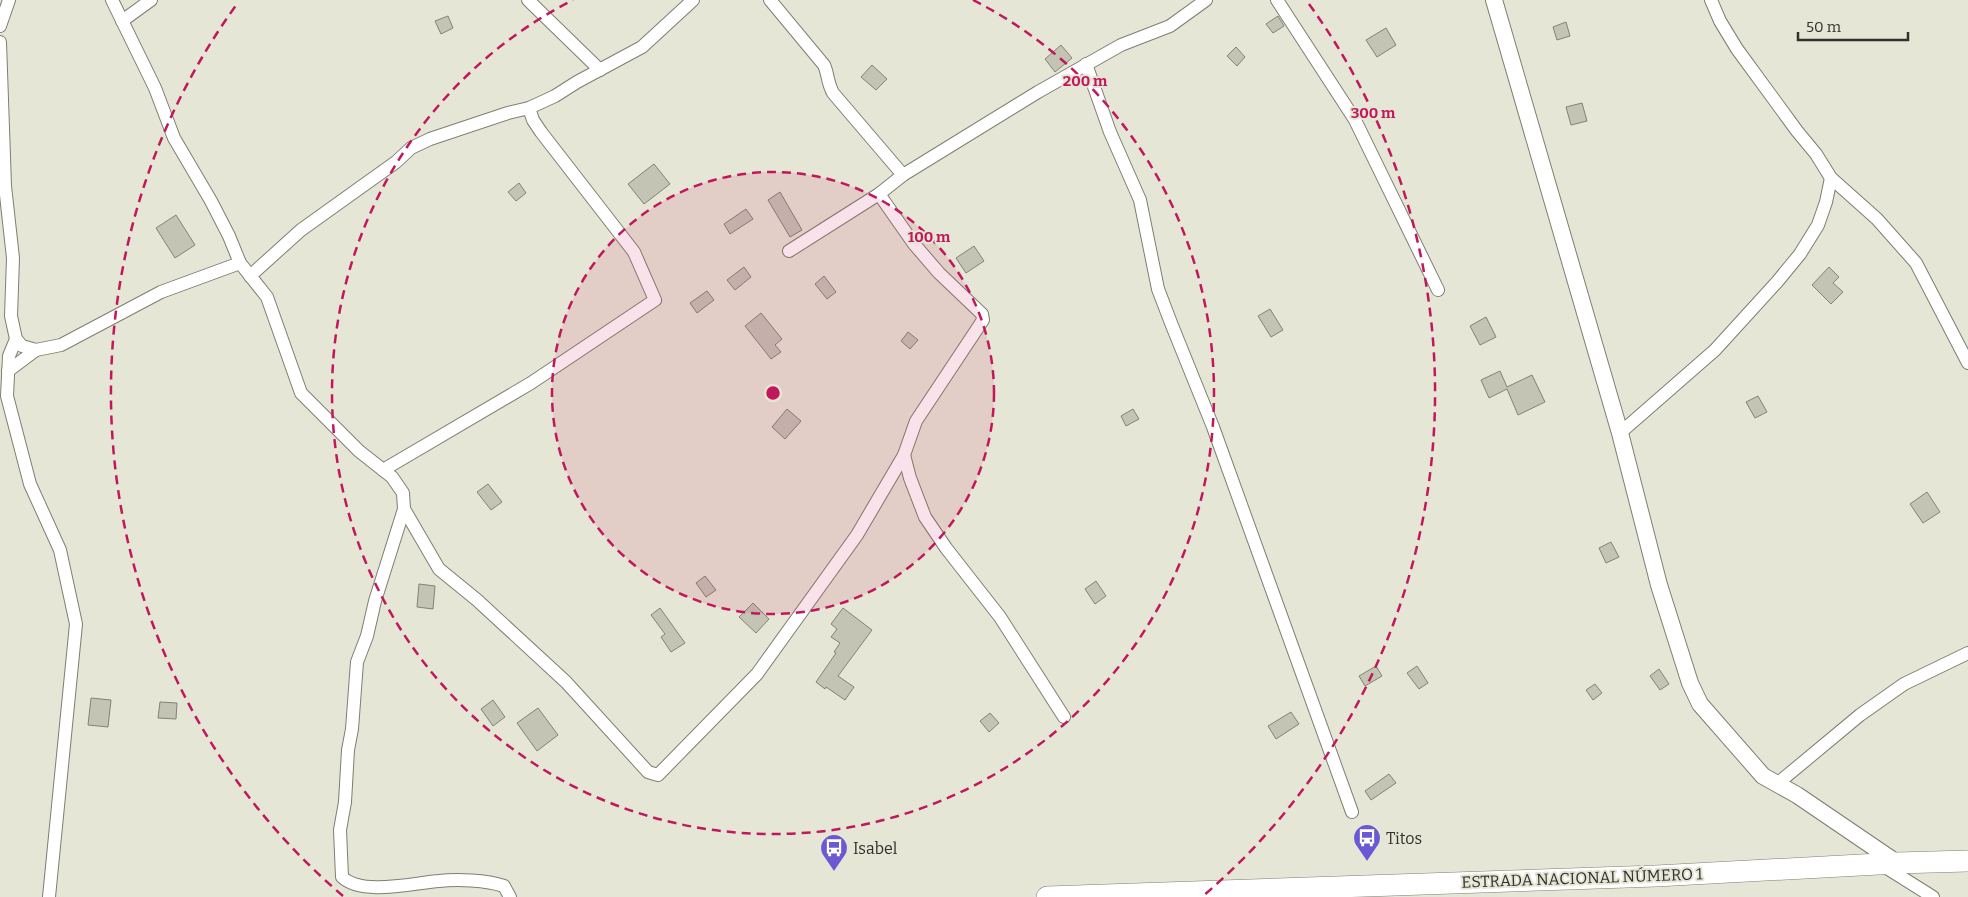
<svg xmlns="http://www.w3.org/2000/svg" width="1968" height="897" viewBox="0 0 1968 897" font-family="Bitter,serif">
  <rect width="100%" height="100%" fill="#e6e6d7"/>
  <g fill="#c4c4b5" stroke="#838375">
    <polygon points="448,16 453,28 441,34 435,21"/>
    <polygon points="1278,16 1284,26 1273,33 1266,24"/>
    <polygon points="1566,22 1570,36 1557,40 1553,27"/>
    <polygon points="1386,28 1396,45 1377,57 1366,40"/>
    <polygon points="1061,45 1072,58 1055,72 1045,59"/>
    <polygon points="1236,47 1245,57 1237,66 1227,56"/>
    <polygon points="872,65 887,79 876,90 861,77"/>
    <polygon points="1582,103 1587,121 1571,125 1566,107"/>
    <polygon points="654,164 670,184 644,204 628,184"/>
    <polygon points="519,183 526,193 516,201 508,192"/>
    <polygon points="780,192 802,230 790,237 768,200"/>
    <polygon points="746,209 753,219 730,234 724,224"/>
    <polygon points="176,215 195,245 175,258 156,228"/>
    <polygon points="974,246 984,261 966,273 956,258"/>
    <polygon points="744,267 751,277 735,290 727,280"/>
    <polygon points="1829,267 1839,277 1833,283 1843,292 1831,304 1812,285"/>
    <polygon points="824,276 836,292 827,299 815,284"/>
    <polygon points="707,291 714,300 697,313 690,303"/>
    <polygon points="1270,309 1283,330 1271,337 1258,316"/>
    <polygon points="761,313 782,339 775,345 781,352 771,359 745,326"/>
    <polygon points="1486,317 1496,337 1480,345 1470,326"/>
    <polygon points="908,332 918,340 910,349 901,341"/>
    <polygon points="1500,371 1507,387 1532,375 1545,402 1518,415 1507,389 1489,398 1481,380"/>
    <polygon points="1758,396 1767,412 1755,418 1746,402"/>
    <polygon points="787,409 801,421 785,439 772,427"/>
    <polygon points="1133,409 1139,419 1126,426 1121,416"/>
    <polygon points="488,484 502,502 491,510 477,492"/>
    <polygon points="1927,492 1940,512 1923,523 1910,504"/>
    <polygon points="1611,542 1619,557 1606,563 1599,548"/>
    <polygon points="705,576 716,590 706,597 696,583"/>
    <polygon points="1096,581 1106,596 1095,604 1085,589"/>
    <polygon points="419,584 435,586 433,609 417,607"/>
    <polygon points="753,603 769,619 756,633 739,617"/>
    <polygon points="660,608 685,643 671,652 661,637 665,634 651,615"/>
    <polygon points="843,608 872,630 838,676 854,687 845,700 826,687 825,689 816,682 836,653 834,652 840,643 831,637 837,629 831,624"/>
    <polygon points="1376,666 1382,676 1365,686 1359,676"/>
    <polygon points="1417,666 1428,683 1419,689 1407,673"/>
    <polygon points="1659,669 1669,684 1660,690 1650,676"/>
    <polygon points="1595,684 1602,693 1593,700 1586,690"/>
    <polygon points="91,698 111,700 108,727 88,725"/>
    <polygon points="493,700 505,717 493,726 481,709"/>
    <polygon points="160,702 177,703 176,719 158,718"/>
    <polygon points="538,708 558,735 537,751 517,723"/>
    <polygon points="1291,712 1299,724 1276,739 1268,726"/>
    <polygon points="990,713 999,723 989,732 980,721"/>
    <polygon points="1389,774 1396,783 1371,800 1365,791"/>
  </g>
  <g fill="none" stroke-linecap="round" stroke-linejoin="round">
    <defs>
      <g id="minor">
        <path d="M112,0L155,88L174,138L211,201L229,236L240,263L267,297L301,393L359,451L392,477L403,493L404,509L375,601L367,636L357,662L352,729L348,750L345,802L340,830L342,877C362,896 413,883 439,881C457,879 486,880 504,886L510,897"/>
        <polyline points="528,0 600,70"/>
        <path d="M770,0L824,65C828,73 827,82 833,93L903,175"/>
        <polyline points="1277,0 1355,120 1438,290"/>
        <polyline points="1711,0 1720,21 1737,49 1797,131 1816,154 1831,178 1877,219 1916,263 1968,363"/>
        <polyline points="122,21 151,0"/>
        <polyline points="0,26 9,0"/>
        <polyline points="0,42 5,186 13,258 11,316 16,339 22,346 36,350 61,345 161,292 240,263"/>
        <polyline points="1086,64 1110,132 1140,200 1158,289 1171,323 1213,427 1352,812"/>
        <polyline points="789,251 879,194 903,175 1038,92 1121,45 1170,26 1206,0"/>
        <polyline points="250,276 301,230 396,162 411,148 430,139 508,113 529,108 555,96 577,82 642,47 693,0"/>
        <polyline points="16,339 9,356 7,396 30,484 60,550 76,624 49,897"/>
        <polyline points="8,371 36,350"/>
        <polyline points="1620,433 1715,350 1777,282 1800,254 1818,225 1826,202 1831,178"/>
        <polyline points="904,455 910,478 925,517 946,548 1000,617 1064,717"/>
        <polyline points="383,470 531,383 655,300 634,252 541,132 533,120 529,108"/>
        <polyline points="404,509 439,569 477,600 566,682 648,772 658,775 757,674 857,535 904,455 916,421 983,320 982,314 939,273 914,244 879,194"/>
        <polyline points="1777,784 1860,715 1904,684 1968,653"/>
        <polyline points="1882,865 1933,897"/>
      </g>
      <polyline id="tertiary" points="1494,0 1620,433 1659,585 1690,683 1700,704 1763,776 1797,795 1897,863"/>
      <polyline id="trunk" points="1047,897 1656,876 1897,863 1968,861"/>
    </defs>
    <use href="#minor" stroke="#7f7e71" stroke-width="14"/>
    <use href="#tertiary" stroke="#7f7e71" stroke-width="18"/>
    <use href="#trunk" stroke="#7f7e71" stroke-width="22"/>
    <use href="#minor" stroke="#fff" stroke-width="12"/>
    <use href="#tertiary" stroke="#fff" stroke-width="16"/>
    <use href="#trunk" stroke="#fff" stroke-width="21"/>
  </g>
  <circle cx="773" cy="393" r="221" fill="#c2185b" fill-opacity=".12"/>
  <g fill="none" stroke="#c2185b" stroke-width="2.5" stroke-dasharray="9 6">
    <circle cx="773" cy="393" r="221"/>
    <path d="M973 0A441 441 0 1 1 573 0"/>
    <path d="M343 896A662 662 0 0 1 237 4M1309 4A662 662 0 0 1 1203 896"/>
  </g>
  <defs>
    <symbol id="bus-pin" viewBox="-11 -11 22 30"><path d="M0 17L-7.5 6A9.5 9.5 0 1 1 7.5 6Z" fill="#6a59d3" stroke="#e6e6d7"/><path d="M-5-6H5V4H4V6H2V4H-2V6H-4V4H-5ZM-3.5-4V0h7V-4ZM-3.5 1.2v1.5H-2V1.2ZM2 1.2v1.5H3.5V1.2Z" fill="#fff"/></symbol>
  </defs>
  <g fill-rule="evenodd">
    <use href="#bus-pin" x="1351" y="822" width="32" height="43"/>
    <use href="#bus-pin" x="818" y="832" width="32" height="43"/>
  </g>
  <g text-anchor="middle" dominant-baseline="central" stroke-width="4" stroke-linejoin="round" paint-order="stroke">
    <g font-size="16" fill="#31302b" stroke="#e6e6d7" text-anchor="start">
      <text x="1386" y="838">Titos</text>
      <text x="853" y="848">Isabel</text>
    </g>
    <g font-size="16" fill="#31302b" stroke="#e6e6d7">
      <text transform="translate(1582 878) rotate(-2)">ESTRADA NACIONAL NÚMERO 1</text>
    </g>
  </g>
  <circle cx="773" cy="393" r="8" fill="#c2185b" stroke="#e6e6d7" stroke-width="2.5"/>
  <g font-size="15" text-anchor="middle" font-weight="bold" fill="#c2185b" stroke="#e6e6d7" stroke-width="4" stroke-linejoin="round" paint-order="stroke">
    <text x="1085" y="86">200 m</text>
    <text x="1373" y="118">300 m</text>
    <text x="929" y="242">100 m</text>
  </g>
  <path d="M1798 32v8h110v-8" fill="none" stroke="#31302b" stroke-width="2.5"/>
  <text x="1806" y="32" font-size="15" fill="#31302b" stroke="#e6e6d7" stroke-width="4" paint-order="stroke">50 m</text>
</svg>
